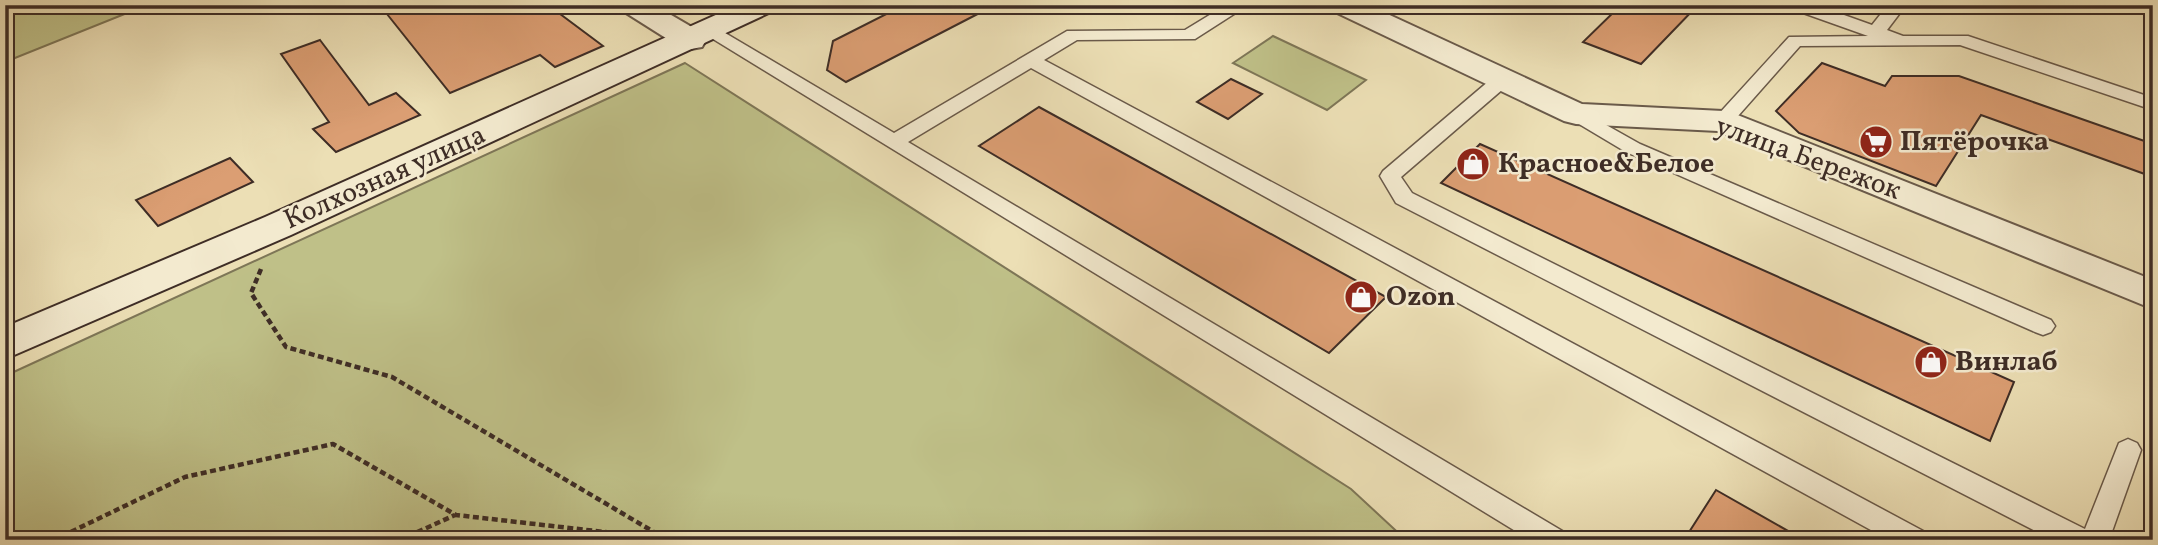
<svg xmlns="http://www.w3.org/2000/svg" width="2158" height="545" viewBox="0 0 2158 545" font-family="Vollkorn,serif">
  <rect width="100%" height="100%" fill="#ecdfb5"/>
  <filter id="stains"><feTurbulence type="fractalNoise" baseFrequency=".00286" numOctaves="4"/><feColorMatrix values="0 0 0 0 .2 0 0 0 0 .09 0 0 0 0 .02 0 0 0 .5 -.17"/></filter>
  <radialGradient id="worn" r=".72"><stop offset=".6" stop-color="#630" stop-opacity="0"/><stop offset="1" stop-color="#630" stop-opacity=".3"/></radialGradient>
  <g fill="#bfc088" stroke="#7e7657" stroke-width="2">
    <polygon points="5,5 147,5 5,62"/>
    <polygon points="1273,36 1366,80 1327,110 1233,63"/>
    <polygon points="685,63 1351,489 1406,540 5,540 5,376"/>
  </g>
  <g fill="#db9e73" stroke="#3e2d26" stroke-width="2">
    <polygon points="409,5 548,5 603,46 555,67 540,55 450,93 387,14"/>
    <polygon points="904,5 995,5 846,82 827,70 833,41"/>
    <polygon points="1621,5 1698,5 1641,64 1583,42"/>
    <polygon points="320,40 369,105 396,93 420,115 336,152 313,129 329,122 281,54"/>
    <polygon points="1822,63 1885,86 1892,76 1959,76 2153,144 2153,177 1981,115 1936,186 1799,133 1776,111"/>
    <polygon points="1231,79 1262,94 1228,119 1197,102"/>
    <polygon points="1039,107 1386,297 1329,353 979,146"/>
    <polygon points="1480,144 2014,382 1990,441 1441,183"/>
    <polygon points="230,158 253,182 158,226 136,200"/>
    <polygon points="1716,490 1804,540 1684,540"/>
  </g>
  <g fill="none" stroke-linecap="round" stroke-linejoin="round">
    <defs>
      <g id="lane">
        <polygon points="1226,5 1248,5 1195,39 1077,40 1044,60 1925,532 1929,540 1889,540 1031,68 908,142 1564,532 1568,540 1530,540 700,31 709,26 715,27 894,133 1067,31 1185,30"/>
        <polygon points="1789,5 1816,5 1872,25 1888,5 1906,5 1887,30 1903,36 1968,36 2153,98 2153,110 1960,45 1800,46 1730,125 1716,125 1713,121 1716,117 1789,37 1868,36 1792,9"/>
        <polygon points="1503,73 1510,75 1512,79 1510,83 1401,177 1412,193 2085,529 2119,443 2128,439 2137,443 2141,450 2109,540 2053,540 1396,203 1380,176 1383,171 1496,75"/>
        <polygon points="1576,108 1640,144 2051,320 2055,326 2051,332 2043,335 2035,332 1626,152 1569,118 1566,114"/>
      </g>
      <g id="street">
        <polygon points="618,5 654,5 702,33 706,40 702,47 691,49 680,47 623,11"/>
        <polygon points="1328,5 1368,5 1582,104 1723,111 1735,114 2153,280 2153,309 1718,131 1576,124 1564,121 1333,11"/>
      </g>
      <polygon id="secondary" points="738,5 778,5 773,11 291,235 5,359 5,327 265,217"/>
    </defs>
    <use href="#lane" stroke="#6a5a4a" stroke-width="3"/>
    <use href="#street" stroke="#6a5a4a" stroke-width="4"/>
    <use href="#secondary" stroke="#3e2d26" stroke-width="4"/>
    <g stroke="#3e2d26" stroke-width="4.5" stroke-dasharray="6 3.5" stroke-linecap="butt">
      <polyline points="261,269 251,293 286,347 392,377 664,538"/>
      <polyline points="54,540 185,477 333,444 456,515 666,539"/>
      <polyline points="400,540 455,515"/>
    </g>
    <use href="#lane" fill="#f3eacf" fill-rule="evenodd"/>
    <use href="#street" fill="#f3eacf" fill-rule="evenodd"/>
    <use href="#secondary" fill="#f3eacf" fill-rule="evenodd"/>
  </g>
  <defs>
    <symbol id="supermarket-disc" viewBox="-11 -11 22 22"><circle r="9.5" fill="#8f2418" stroke="#f3eacf"/><path d="M-6-5.5h2.5l.6 2H6L4.5 2H-2.5L-4.4-4H-6ZM-1.5 3.2a1.3 1.3 0 1 0 .1 0ZM3 3.2a1.3 1.3 0 1 0 .1 0Z" fill="#fff"/></symbol>
    <symbol id="shop-disc" viewBox="-11 -11 22 22"><circle r="9.5" fill="#8f2418" stroke="#f3eacf"/><path d="M-5-2.5h2.3a2.7 3.5 0 0 1 5.4 0H5L5.5 6h-11ZM-1.5-2.5h3a1.5 2.3 0 0 0-3 0Z" fill="#fff"/></symbol>
  </defs>
  <g fill-rule="evenodd">
    <use href="#supermarket-disc" x="1857" y="123" width="38" height="38"/>
    <use href="#shop-disc" x="1454" y="145" width="38" height="38"/>
    <use href="#shop-disc" x="1342" y="278" width="38" height="38"/>
    <use href="#shop-disc" x="1912" y="343" width="38" height="38"/>
  </g>
  <g text-anchor="middle" dominant-baseline="central" stroke-width="5" stroke-linejoin="round" paint-order="stroke">
    <g font-size="28" font-weight="bold" fill="#3e2d26" stroke="#f3eacf" text-anchor="start">
      <text x="1900" y="142">Пятёрочка</text>
      <text x="1498" y="164">Красное&amp;Белое</text>
      <text x="1386" y="297">Ozon</text>
      <text x="1955" y="362">Винлаб</text>
    </g>
    <g font-size="28" fill="#3e2d26" stroke="#f3eacf">
      <text transform="translate(1808 159) rotate(20)">улица Бережок</text>
      <text transform="translate(385 178) rotate(-24)">Колхозная улица</text>
    </g>
  </g>
  <rect width="2158" height="545" fill="none" stroke="#ecdfb5" stroke-width="28"/>
  <rect x="7" y="7" width="2144" height="531" fill="none" stroke="#3e2d26" stroke-width="3.5"/>
  <rect x="14" y="14" width="2130" height="517" fill="none" stroke="#3e2d26" stroke-width="2"/>
  <rect width="100%" height="100%" filter="url(#stains)"/>
  <rect width="100%" height="100%" fill="url(#worn)"/>
</svg>
